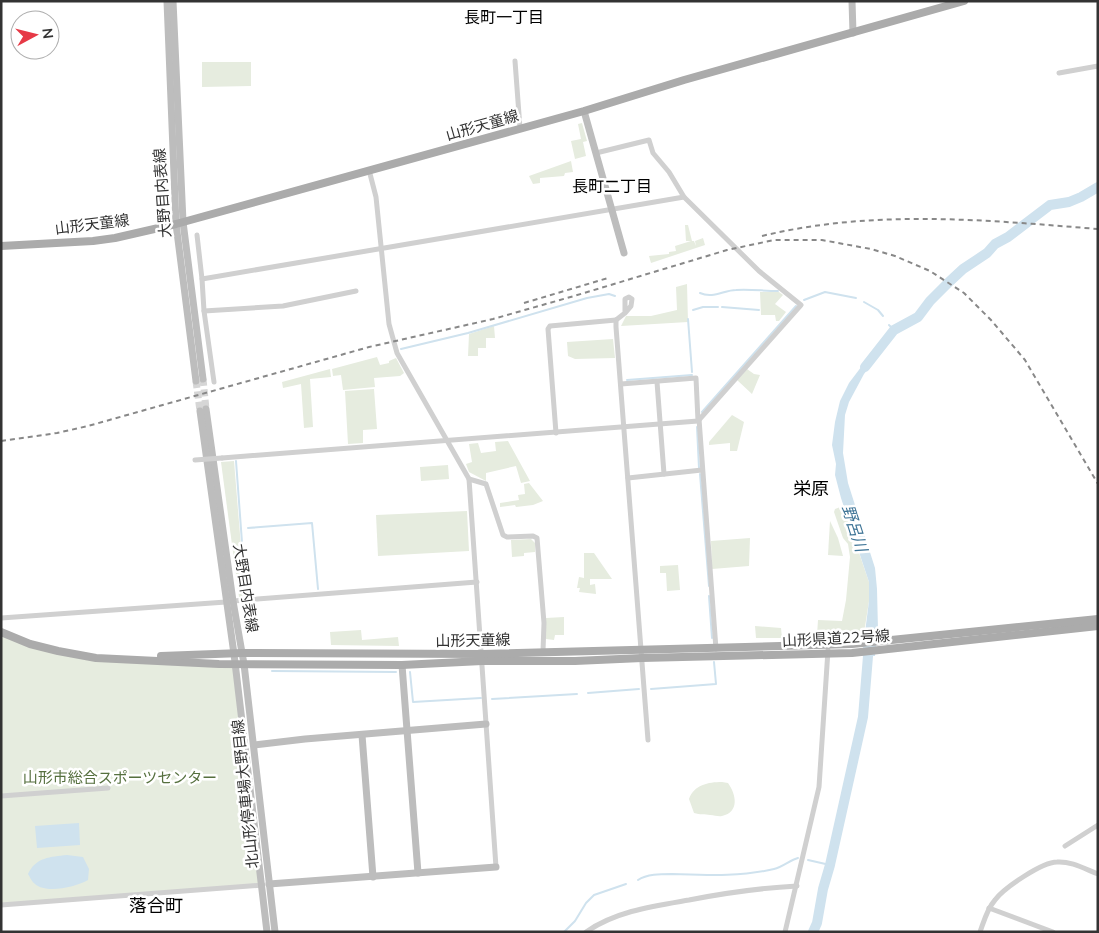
<svg xmlns="http://www.w3.org/2000/svg" width="1099" height="933" viewBox="0 0 1099 933" font-family="Mulish,'Noto Sans JP',sans-serif">
  <rect width="100%" height="100%" fill="#fff"/>
  <g fill="#e6ecdf">
    <polygon points="202,62 251,62 251,86 202,87"/>
    <polygon points="582,123 587,141 583,142 586,156 575,159 571,141 581,139 578,124"/>
    <polygon points="571,161 573,172 565,173 564,176 540,178 540,183 533,184 529,176"/>
    <polygon points="685,225 688,225 692,241 694,241 696,246 695,241 703,238 705,245 651,263 649,256 669,254 669,252 676,251 675,246 691,241 686,241"/>
    <polygon points="687,284 688,322 621,326 626,316 651,316 677,310 676,287"/>
    <polygon points="760,292 779,292 783,295 775,304 786,312 779,321 776,321 775,315 761,315"/>
    <polygon points="494,326 495,338 486,338 486,348 478,348 478,356 468,356 469,334"/>
    <polygon points="613,339 615,358 575,359 568,356 567,342"/>
    <polygon points="377,357 380,365 389,363 389,361 396,358 404,373 400,376 374,378 375,387 343,390 341,375 333,376 332,369"/>
    <polygon points="330,369 331,377 310,379 313,427 304,428 301,384 283,388 282,382"/>
    <polygon points="747,369 754,374 760,375 752,394 737,380"/>
    <polygon points="374,389 377,429 363,430 363,443 348,444 345,391"/>
    <polygon points="732,415 744,422 737,451 730,451 730,443 709,445 709,442"/>
    <polygon points="508,441 530,481 521,483 516,466 486,473 486,481 469,472 466,464 472,462 469,444 478,443 481,453 496,451 495,442"/>
    <polygon points="234,461 245,596 239,597 221,462"/>
    <polygon points="448,465 449,479 421,481 420,467"/>
    <polygon points="529,483 543,501 533,505 516,507 515,505 500,507 500,503 519,500 518,495 525,494 524,484"/>
    <polygon points="843,506 869,582 869,601 864,633 817,635 818,620 842,621 846,600 850,557 848,544 843,538 834,512 835,509"/>
    <polygon points="467,511 469,551 378,556 376,515"/>
    <polygon points="830,521 838,538 843,556 828,555"/>
    <polygon points="750,538 749,566 712,569 711,541"/>
    <polygon points="531,539 535,543 535,552 524,553 524,556 512,557 511,540"/>
    <polygon points="584,553 594,553 612,579 590,579 590,585 595,584 596,594 579,592 580,588 577,588 579,577 584,578"/>
    <polygon points="678,565 680,590 667,591 666,573 660,573 660,566"/>
    <polygon points="564,617 564,635 555,635 554,640 546,639 546,618"/>
    <polygon points="755,626 781,628 782,638 756,638"/>
    <polygon points="361,630 362,640 398,637 399,646 331,645 330,632"/>
    <polygon points="1,632 82,657 235,664 261,885 1,905"/>
    <path d="M722,782L728,783C736,794 740,812 722,816C718,817 715,815 710,815C705,814 700,815 694,813L689,799C694,785 708,782 722,782Z"/>
  </g>
  <g fill="#cfe2ee">
    <polygon points="871,354 875,360 864,374 849,402 845,415 843,453 848,483 875,568 877,589 878,630 875,656 862,656 869,601 869,582 841,498 835,475 836,464 832,445 835,422 840,401 849,383"/>
    <polygon points="79,823 80,845 37,848 35,826"/>
    <path d="M67,855L83,857L89,869L88,880C76,887 46,894 35,884C32,882 30,877 28,874C36,857 50,857 67,855Z"/>
  </g>
  <g fill="none" stroke-linecap="round" stroke-linejoin="round">
    <g stroke="#cfe2ee" stroke-width="2">
      <path d="M700,293C713,299 724,290 736,290C750,289 764,291 778,291"/>
      <polyline points="804,300 825,292 856,298"/>
      <polyline points="864,302 878,310 883,316"/>
      <polyline points="722,307 759,310"/>
      <polyline points="693,310 703,307 718,307"/>
      <polyline points="688,319 692,372"/>
      <polyline points="889,325 894,330"/>
      <polyline points="401,349 468,333 587,298 609,294 615,296"/>
      <polyline points="627,380 692,375"/>
      <polyline points="702,412 796,306"/>
      <polyline points="697,427 699,468"/>
      <polyline points="236,461 245,583"/>
      <polyline points="700,474 709,586"/>
      <polyline points="248,528 312,523 318,589"/>
      <polyline points="709,596 712,638"/>
      <polyline points="272,671 396,672"/>
      <polyline points="410,672 413,702 481,698"/>
      <polyline points="651,689 716,684 714,662"/>
      <polyline points="588,693 639,689"/>
      <polyline points="492,699 577,694"/>
      <polyline points="808,860 830,865"/>
      <path d="M638,880C647,874 660,874 672,874C705,875 741,877 774,869C783,867 790,860 798,858"/>
      <polyline points="564,932 575,921 586,903 594,895 626,884"/>
    </g>
    <g stroke="#cfe2ee" stroke-width="10">
      <polyline points="865,367 894,330 918,317 930,301 949,282 963,269 987,253 995,244 1008,237 1050,205 1069,202 1081,197 1098,187"/>
      <polyline points="813,932 817,923 823,889 830,865 863,717 869,644"/>
    </g>
    <g stroke="#d6d6d6" stroke-width="7" stroke-dasharray="7 3.5" stroke-linecap="butt">
      <polyline points="203,379 206,409"/>
      <polyline points="196,381 200,411"/>
    </g>
    <g stroke="#d0d0d0" stroke-width="5">
      <polyline points="515,61 520,128"/>
      <polyline points="1059,73 1098,66"/>
      <polyline points="596,153 649,140 653,153 669,172 684,197"/>
      <polyline points="369,170 376,197 389,324 397,353 469,479 496,867"/>
      <polyline points="197,235 202,279 684,197 759,271 801,305 698,421 222,458"/>
      <polyline points="202,279 204,311 214,382"/>
      <polyline points="204,311 283,306 356,291"/>
      <polyline points="625,313 631,306 632,299 629,297 625,299 625,313 616,320 616,327 648,740"/>
      <polyline points="657,382 664,474"/>
      <polyline points="621,384 696,378 698,421"/>
      <polyline points="699,419 716,649"/>
      <polyline points="556,433 548,329 550,326 616,320"/>
      <polyline points="628,478 702,470"/>
      <polyline points="469,479 486,484 503,535 507,537 533,536 537,538 544,623 543,651"/>
      <polyline points="233,601 477,582"/>
      <polyline points="1,618 226,602"/>
      <polyline points="1,796 108,788"/>
      <polyline points="1065,846 1098,825"/>
      <polyline points="1,905 263,885"/>
      <polyline points="989,908 1053,932"/>
      <path d="M586,932C616,911 654,906 689,900C725,893 760,888 797,886"/>
      <polyline points="785,932 819,787 828,650"/>
      <path d="M980,932C984,921 987,909 995,900C1004,888 1042,862 1057,862C1071,861 1085,869 1098,874"/>
    </g>
    <g stroke="#bdbdbd" stroke-width="7">
      <polyline points="167,1 176,224 196,381"/>
      <polyline points="173,1 183,222 203,379"/>
      <polyline points="852,1 853,33"/>
      <polyline points="584,111 624,253"/>
      <polyline points="206,409 233,601 244,664 275,932"/>
      <polyline points="200,411 234,654 267,932"/>
      <polyline points="402,665 418,873"/>
      <polyline points="362,735 373,877"/>
      <polyline points="254,745 305,739 486,724"/>
      <polyline points="269,884 496,867"/>
    </g>
    <g stroke="#ababab" stroke-width="8">
      <polyline points="1,246 93,241 115,238 176,224 584,111 684,80 964,1"/>
      <polyline points="1,632 30,644 58,651 96,658 219,664 402,665 482,661 575,661 642,658 852,653 1098,626"/>
      <polyline points="161,656 242,653 482,654 852,644 1098,619"/>
    </g>
    <g stroke="#888" stroke-width="2" stroke-dasharray="5 4" stroke-linecap="butt">
      <path d="M762,236C873,209 986,220 1098,229"/>
      <polyline points="524,303 608,278"/>
      <polyline points="1,441 57,433 88,426 369,347 493,319 574,296 727,250 774,240 822,240 871,249 895,256 930,271 964,293 991,320 1025,360 1098,484"/>
    </g>
    <polyline stroke="#d0d0d0" stroke-width="5" points="195,460 222,458"/>
  </g>
  <g text-anchor="middle" dominant-baseline="central" stroke-width="5" stroke-linejoin="round" paint-order="stroke">
    <g font-size="15" fill="#333" stroke="#fff">
      <text transform="translate(482 125) rotate(-16)">山形天童線</text>
      <text transform="translate(162 193) rotate(-94)">大野目内表線</text>
      <text transform="translate(92 224) rotate(-7)">山形天童線</text>
      <text transform="translate(246 588) rotate(81)">大野目内表線</text>
      <text transform="translate(836 638) rotate(-3)">山形県道22号線</text>
      <text transform="translate(473 640) rotate(-1)">山形天童線</text>
      <text transform="translate(245 794) rotate(-96)">北山形停車場大野目線</text>
    </g>
    <g font-size="15" fill="#56703f" stroke="#fff">
      <text x="120" y="777">山形市総合スポーツセンター</text>
    </g>
    <g font-size="16" fill="#000" stroke="#fff">
      <text x="504" y="17">長町一丁目</text>
      <text x="612" y="186">長町二丁目</text>
    </g>
    <g font-size="16" font-style="italic" fill="#3f7597" stroke="#fff">
      <text transform="translate(855 528) rotate(72)">野呂川</text>
    </g>
    <g font-size="18" fill="#000" stroke="#fff">
      <text x="811" y="488">栄原</text>
      <text x="156" y="905">落合町</text>
    </g>
  </g>
  <rect width="1099" height="933" fill="none" stroke="#333333" stroke-width="5"/>
  <g transform="translate(35 35) rotate(83)"><circle r="24" fill="#ffffff" stroke="#adadad"/>
  <path d="M0-4L9 19L0 12L-9 19Z" fill="#e63946"/>
  <text y="-8" font-size="14" font-weight="bold" text-anchor="middle" fill="#333333">N</text>
  </g>
</svg>
